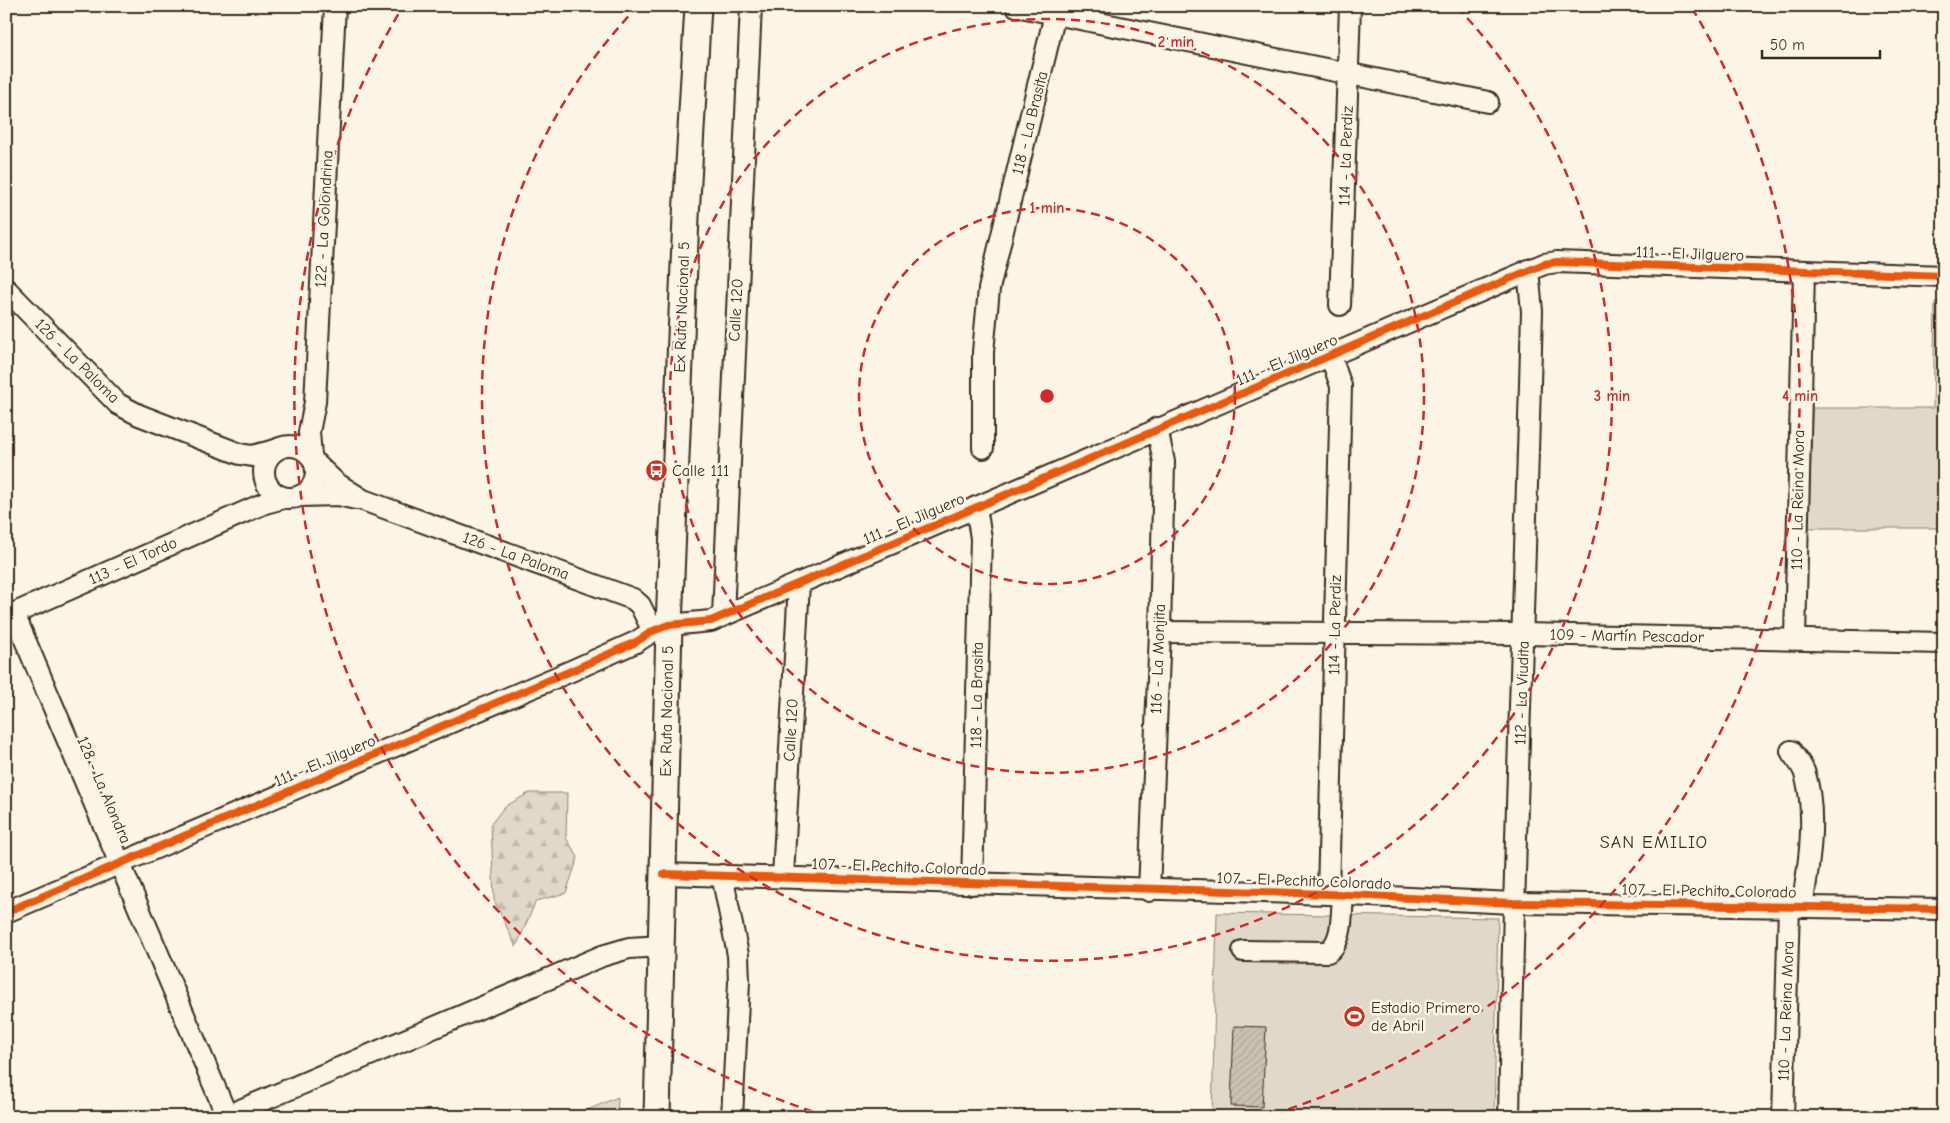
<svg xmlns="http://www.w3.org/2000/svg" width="1950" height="1123" viewBox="0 0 1950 1123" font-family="'Comic Neue',sans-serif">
  <defs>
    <pattern id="forest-firs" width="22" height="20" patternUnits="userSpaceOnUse" patternTransform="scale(1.25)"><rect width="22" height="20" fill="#e0d8c8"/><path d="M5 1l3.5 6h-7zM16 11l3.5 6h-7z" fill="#c1baab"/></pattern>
    <pattern id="building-hatch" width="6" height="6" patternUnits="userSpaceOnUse" patternTransform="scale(1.25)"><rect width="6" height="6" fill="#ccc2b3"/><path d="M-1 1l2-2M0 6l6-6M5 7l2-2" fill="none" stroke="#b0a79a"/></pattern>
  </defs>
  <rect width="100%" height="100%" fill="#fcf5e5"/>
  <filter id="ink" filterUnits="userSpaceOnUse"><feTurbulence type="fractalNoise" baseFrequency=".02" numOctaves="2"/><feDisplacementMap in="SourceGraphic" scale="10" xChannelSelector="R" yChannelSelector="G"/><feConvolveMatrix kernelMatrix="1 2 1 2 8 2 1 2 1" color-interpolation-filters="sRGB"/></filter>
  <g filter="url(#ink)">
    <g fill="#e0d8c8" stroke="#8e8173">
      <polygon points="1935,302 1944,302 1944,528 1809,528 1812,408 1933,408"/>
      <polygon points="1217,913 1498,918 1494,1117 1212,1117"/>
      <polygon points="618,1097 617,1117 571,1117"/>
    </g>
    <polygon fill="url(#forest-firs)" stroke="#8e8173" points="529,793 567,793 566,838 578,857 566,893 536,901 516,947 494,900 491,824 504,807"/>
    <polygon fill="url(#building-hatch)" stroke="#3b2a1e" points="1234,1026 1266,1027 1262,1107 1231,1106"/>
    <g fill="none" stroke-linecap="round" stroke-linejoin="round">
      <defs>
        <g id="minor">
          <polyline points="1016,6 1488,102"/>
          <polyline points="6,289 118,404 139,415 240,454 252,456 276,450"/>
          <polyline points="1340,305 1350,6"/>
          <circle cx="290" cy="472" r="26"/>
          <polyline points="983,448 983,352 989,289 1057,6"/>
          <polyline points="311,456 309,432 315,402 335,6"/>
          <polyline points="314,462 336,483 363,500 633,599 640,605 653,631"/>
          <polyline points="300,496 338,495 356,499"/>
          <polyline points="14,614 227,1116"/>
          <polyline points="723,615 751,6"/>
          <polyline points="6,617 265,503 284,498"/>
          <polyline points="1160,632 1524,634 1944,643"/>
          <polyline points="1795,638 1804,272"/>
          <path d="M1791,751C1795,758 1803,766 1805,774C1817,813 1809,866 1802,906"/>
          <polyline points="664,874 1328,894 1513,903 1944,909"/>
          <polyline points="722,875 738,955 739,982 732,1117"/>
          <polyline points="783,877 799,583"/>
          <polyline points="972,884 981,538 976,507"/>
          <polyline points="1149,891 1160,632 1164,462 1157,428"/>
          <polyline points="1328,894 1341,386 1331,357"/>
          <polyline points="6,912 571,671 636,642 653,631 669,625 711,621 1544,264 1557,262 1944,276"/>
          <path d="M1243,951L1328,952C1344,940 1341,914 1343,895"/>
          <polyline points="224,1117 602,956 629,948 662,946"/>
          <path d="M1509,1117C1514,848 1525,580 1532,311L1528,270"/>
          <polyline points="1783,1117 1789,906"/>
        </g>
        <polyline id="major" points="657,1117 669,625 686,217 698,6"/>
      </defs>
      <use href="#minor" stroke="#3b2a1e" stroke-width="24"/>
      <use href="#major" stroke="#3b2a1e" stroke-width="29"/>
      <use href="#minor" stroke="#fcf5e5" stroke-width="20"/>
      <use href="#major" stroke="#fcf5e5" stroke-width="25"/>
      <defs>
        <g id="cycleway">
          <polyline points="664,874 1328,894 1513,903 1944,909"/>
          <polyline points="6,912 571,671 636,642 653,631 669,625 711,621 1544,264 1557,262 1944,276"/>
        </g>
      </defs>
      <use href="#cycleway" stroke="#fcf5e5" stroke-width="11"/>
      <use href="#cycleway" stroke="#e8590c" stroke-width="8"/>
    </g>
  </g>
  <g fill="none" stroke="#d62828" stroke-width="2.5" stroke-dasharray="9 6">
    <circle cx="1047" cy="396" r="188"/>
    <circle cx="1047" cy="396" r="377"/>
    <path d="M1457 7A565 565 0 1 1 637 7"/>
    <path d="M827 1116A753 753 0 0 1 402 8M1692 8A753 753 0 0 1 1267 1116"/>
  </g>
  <defs>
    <symbol id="bus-disc" viewBox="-11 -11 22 22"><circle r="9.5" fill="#c8321e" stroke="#fcf5e5"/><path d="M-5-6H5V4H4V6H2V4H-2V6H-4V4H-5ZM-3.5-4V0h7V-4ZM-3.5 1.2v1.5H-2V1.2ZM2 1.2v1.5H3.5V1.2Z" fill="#fff"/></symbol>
    <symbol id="stadium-disc" viewBox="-11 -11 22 22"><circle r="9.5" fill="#c8321e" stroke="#fcf5e5"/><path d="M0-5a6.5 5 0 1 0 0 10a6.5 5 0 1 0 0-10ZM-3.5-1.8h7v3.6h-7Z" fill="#fff"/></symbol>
  </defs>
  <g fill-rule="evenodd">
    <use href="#bus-disc" x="644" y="458" width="25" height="25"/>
    <use href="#stadium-disc" x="1342" y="1004" width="25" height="25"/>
  </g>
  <g text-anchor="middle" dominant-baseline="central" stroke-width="5" stroke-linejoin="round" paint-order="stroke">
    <g font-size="16" fill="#3b2a1e" stroke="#fcf5e5">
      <text transform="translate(1030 123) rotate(-76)">118 - La Brasita</text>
      <text transform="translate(1346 156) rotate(-88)">114 - La Perdiz</text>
      <text transform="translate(324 219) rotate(-87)">122 - La Golondrina</text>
      <text transform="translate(1690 254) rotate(2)">111 - El Jilguero</text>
      <text transform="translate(682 307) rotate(-88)">Ex Ruta Nacional 5</text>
      <text transform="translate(736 310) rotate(-87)">Calle 120</text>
      <text transform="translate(1287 360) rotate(-23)">111 - El Jilguero</text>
      <text transform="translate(77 361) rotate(45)">126 - La Paloma</text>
      <text transform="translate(1798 500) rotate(-89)">110 - La Reina Mora</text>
      <text transform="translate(914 519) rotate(-23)">111 - El Jilguero</text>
      <text transform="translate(516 556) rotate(20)">126 - La Paloma</text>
      <text transform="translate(133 561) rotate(-24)">113 - El Tordo</text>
      <text transform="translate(1335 625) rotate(-89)">114 - La Perdiz</text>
      <text transform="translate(1627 636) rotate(1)">109 - Martín Pescador</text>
      <text transform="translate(1158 659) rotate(-88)">116 - La Monjita</text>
      <text transform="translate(1522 693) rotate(-88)">112 - La Viudita</text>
      <text transform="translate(977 695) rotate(-89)">118 - La Brasita</text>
      <text transform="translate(667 711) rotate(-89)">Ex Ruta Nacional 5</text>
      <text transform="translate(791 730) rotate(-87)">Calle 120</text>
      <text transform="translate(325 761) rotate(-23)">111 - El Jilguero</text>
      <text transform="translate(104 790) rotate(67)">128 - La Alondra</text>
      <text transform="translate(899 867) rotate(2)">107 - El Pechito Colorado</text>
      <text transform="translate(1304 881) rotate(2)">107 - El Pechito Colorado</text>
      <text transform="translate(1709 891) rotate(1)">107 - El Pechito Colorado</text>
      <text transform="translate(1786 1011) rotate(-88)">110 - La Reina Mora</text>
    </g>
    <g font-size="16" fill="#3b2a1e" stroke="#fcf5e5" text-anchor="start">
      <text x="672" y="471">Calle 111</text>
      <text x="1371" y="1008">Estadio Primero<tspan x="1371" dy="18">de Abril</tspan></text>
    </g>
    <g font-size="18" letter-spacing="1" fill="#3b2a1e" stroke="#fcf5e5">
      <text x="1654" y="842">SAN EMILIO</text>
    </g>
  </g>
  <circle cx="1047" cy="396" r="8" fill="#d62828" stroke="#fcf5e5" stroke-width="2.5"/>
  <g font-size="15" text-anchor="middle" font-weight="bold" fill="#d62828" stroke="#fcf5e5" stroke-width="5" stroke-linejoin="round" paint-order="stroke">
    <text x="1176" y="47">2 min</text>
    <text x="1047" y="213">1 min</text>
    <text x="1612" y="401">3 min</text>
    <text x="1800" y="401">4 min</text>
  </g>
  <rect width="1950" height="1123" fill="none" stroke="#fcf5e5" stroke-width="25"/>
  <rect x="12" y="12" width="1925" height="1098" fill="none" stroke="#3b2a1e" stroke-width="2" filter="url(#ink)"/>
  <path d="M1762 50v8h118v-8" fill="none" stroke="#3b2a1e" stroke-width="2.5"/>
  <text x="1770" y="50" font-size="15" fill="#3b2a1e" stroke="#fcf5e5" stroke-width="4" paint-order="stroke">50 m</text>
</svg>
